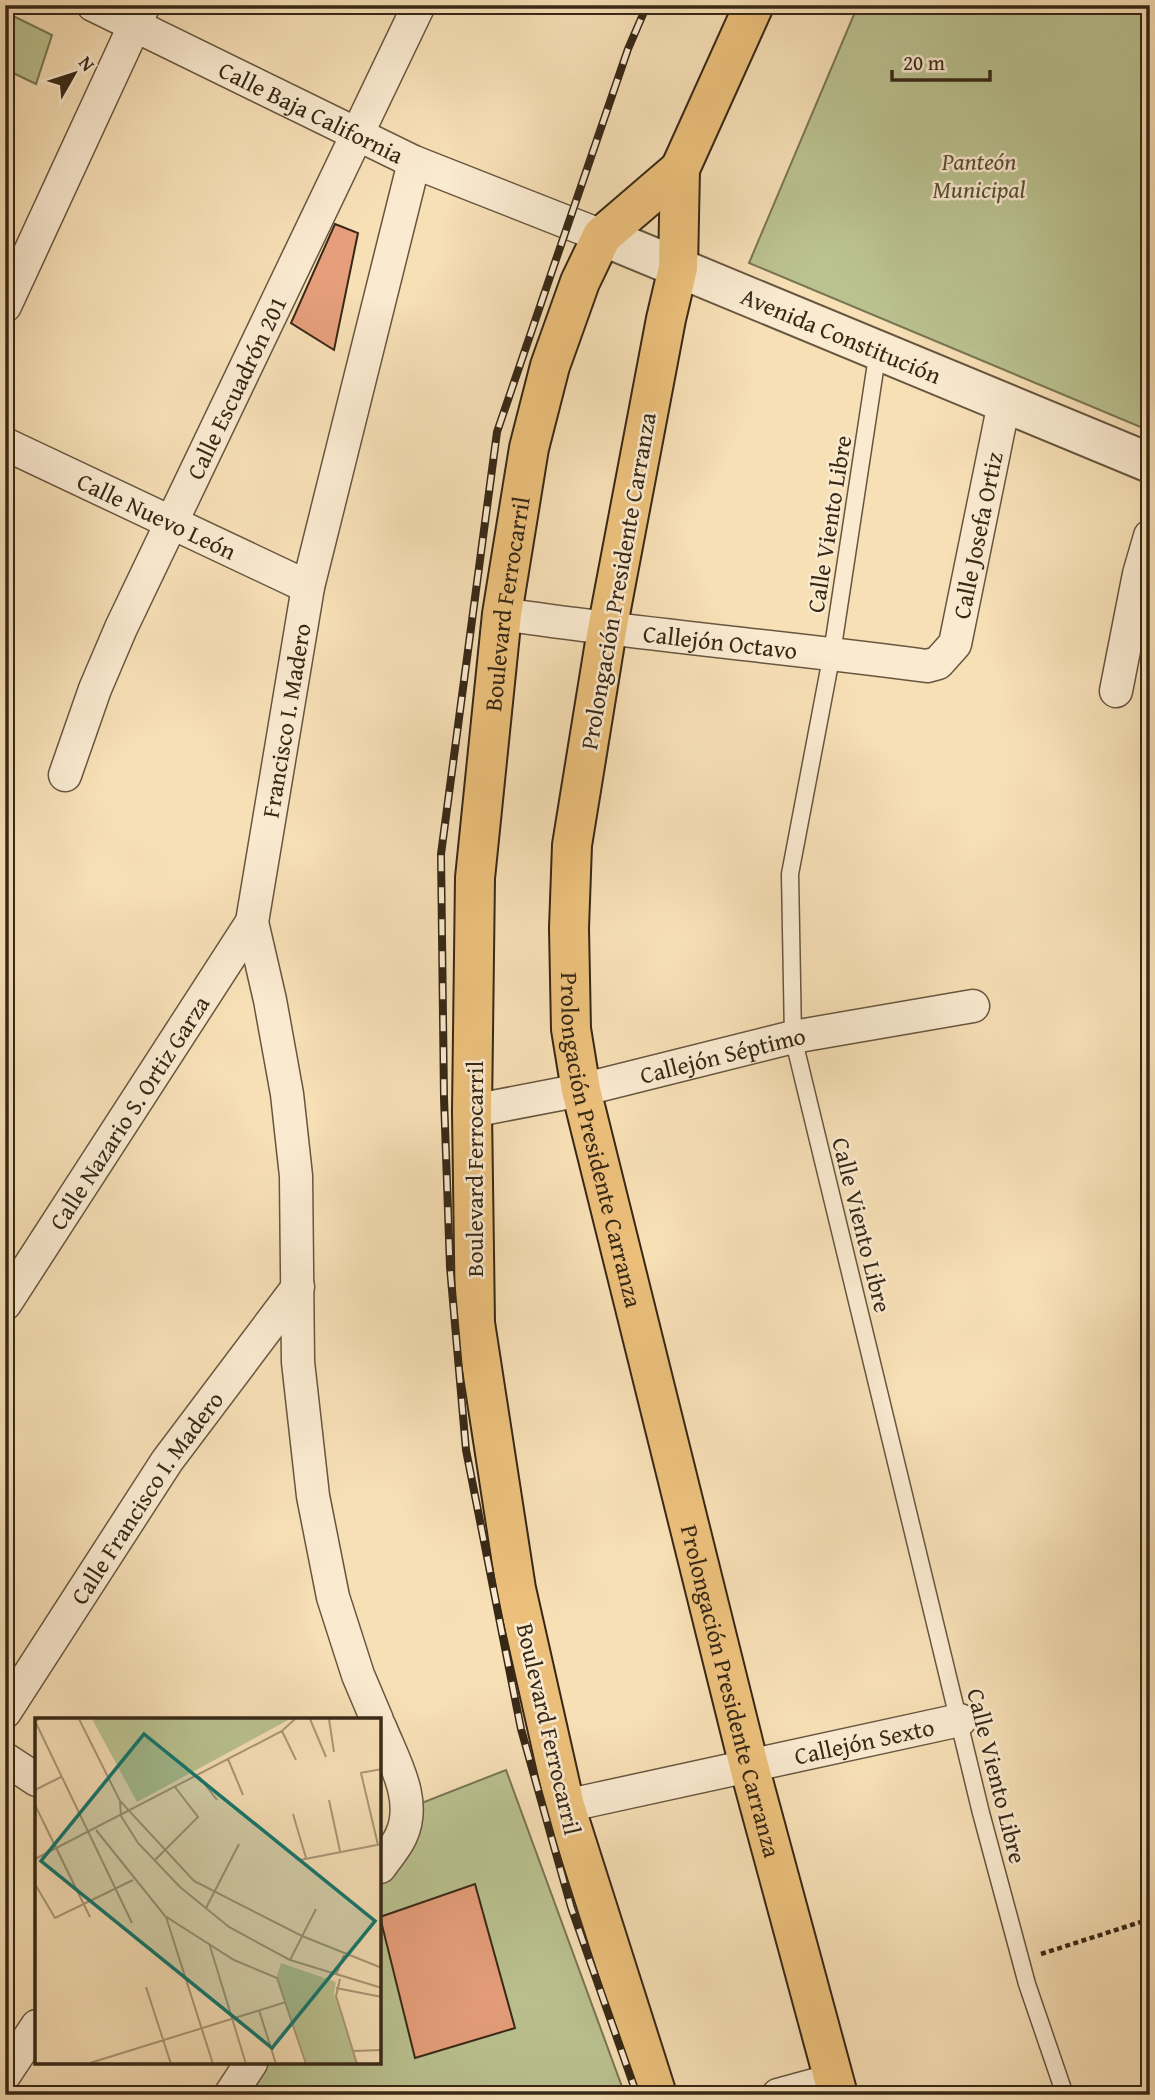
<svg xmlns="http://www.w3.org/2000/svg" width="1155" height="2100" viewBox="0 0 1155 2100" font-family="'Gentium Book Plus',serif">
  <rect width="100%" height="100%" fill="#f7dfb6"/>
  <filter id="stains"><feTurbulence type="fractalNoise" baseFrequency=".00286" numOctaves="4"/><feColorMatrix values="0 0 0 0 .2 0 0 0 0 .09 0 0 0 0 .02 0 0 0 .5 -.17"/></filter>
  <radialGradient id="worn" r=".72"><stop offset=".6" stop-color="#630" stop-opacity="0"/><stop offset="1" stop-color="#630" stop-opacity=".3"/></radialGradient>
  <g fill="#bac290" stroke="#787553" stroke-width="2">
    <polygon points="858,5 1150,5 1150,431 749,263"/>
    <polygon points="5,12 52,35 36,84 5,69"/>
    <polygon points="506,1770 625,2095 242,2095 263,2063 380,2063 380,1879 419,1804"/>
  </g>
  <g fill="#e69e7b" stroke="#372816" stroke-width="2">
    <polygon points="335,224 358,233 334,350 291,323"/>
    <polygon points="475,1884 515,2028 415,2058 380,1917"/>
  </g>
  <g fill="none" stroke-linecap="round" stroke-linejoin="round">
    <defs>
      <polyline id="service" points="878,350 832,653 790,874 793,1037 981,1813 1027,1984 1065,2095"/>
      <g id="minor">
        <path id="s1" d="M93,5L414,162L602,236"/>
        <polyline points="5,306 143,7"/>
        <path id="s2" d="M5,444L308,587"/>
        <path id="s3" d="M502,614C643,635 785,647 927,666L938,663L955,644L1004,403"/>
        <polyline points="1116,691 1139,574 1150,536"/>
        <path id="s4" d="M65,775L95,689L121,628L419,5"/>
        <path id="s5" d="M472,1111L581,1090L793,1037L973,1006"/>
        <path id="s6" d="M5,1304L252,922"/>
        <path id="s7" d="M5,1712L167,1461L298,1287"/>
        <path id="s8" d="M377,1720L358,1675L333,1597L313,1496L298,1362L296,1176L287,1094L270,1000L252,922L308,587L414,162"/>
        <path d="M380,1727C393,1760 418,1800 401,1836C396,1847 387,1857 380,1867"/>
        <polyline points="5,1759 37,1780"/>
        <path id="s9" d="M565,1806L960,1720"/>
        <polyline points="5,2074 37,2026"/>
        <polyline points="230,2095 251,2063"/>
        <polyline points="778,2095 833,2080"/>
      </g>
      <g id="tertiary">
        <path id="s10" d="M602,236L1150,463"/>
      </g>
      <g id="primary">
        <path id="s11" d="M754,5L680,169L678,268L666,319L607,630L572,845L569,928L571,1029L581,1090L749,1766L838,2095"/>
        <path id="s12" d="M657,2095L565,1806L516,1589L475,1323L472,1111L475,878L502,614L529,448L550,366L580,282L602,236L680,169"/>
      </g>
    </defs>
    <use href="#service" stroke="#67563e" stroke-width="19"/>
    <use href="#minor" stroke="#67563e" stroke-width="35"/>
    <use href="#tertiary" stroke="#67563e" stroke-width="42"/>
    <use href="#primary" stroke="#372816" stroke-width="42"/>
    <polyline stroke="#372816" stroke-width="4.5" stroke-dasharray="5 3.5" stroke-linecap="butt" points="1041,1954 1150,1919"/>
    <use href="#service" stroke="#faead0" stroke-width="16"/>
    <use href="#minor" stroke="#faead0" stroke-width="32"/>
    <use href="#tertiary" stroke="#faead0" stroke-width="38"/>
    <use href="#primary" stroke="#ecc07b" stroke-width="38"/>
    <defs>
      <polyline id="rail" points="637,2095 571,1907 521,1729 466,1450 450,1267 444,1098 441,854 497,432 628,49 647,5"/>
    </defs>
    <use href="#rail" stroke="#372816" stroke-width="8"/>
    <use href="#rail" stroke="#faead0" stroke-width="5" stroke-dasharray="16" stroke-linecap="butt"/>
  </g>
  <g text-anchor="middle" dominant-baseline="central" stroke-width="5" stroke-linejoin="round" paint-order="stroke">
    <g font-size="24" fill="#372816" stroke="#faead0">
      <text stroke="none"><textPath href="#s1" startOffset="243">Calle Baja California</textPath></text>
      <text stroke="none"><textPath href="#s10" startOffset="259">Avenida Constitución</textPath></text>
      <text stroke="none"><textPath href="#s4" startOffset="424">Calle Escuadrón 201</textPath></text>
      <text stroke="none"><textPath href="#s2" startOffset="168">Calle Nuevo León</textPath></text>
      <text transform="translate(829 524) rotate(-81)">Calle Viento Libre</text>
      <text stroke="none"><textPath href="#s3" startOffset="576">Calle Josefa Ortiz</textPath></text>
      <text transform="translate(618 581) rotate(-80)">Prolongación Presidente Carranza</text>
      <text stroke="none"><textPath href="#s12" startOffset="1516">Boulevard Ferrocarril</textPath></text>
      <text stroke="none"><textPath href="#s3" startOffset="220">Callejón Octavo</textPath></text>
      <text stroke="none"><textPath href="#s8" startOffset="1017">Francisco I. Madero</textPath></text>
      <text stroke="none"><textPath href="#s5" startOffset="257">Callejón Séptimo</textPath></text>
      <text stroke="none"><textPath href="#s6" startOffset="228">Calle Nazario S. Ortiz Garza</textPath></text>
      <text stroke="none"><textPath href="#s11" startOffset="1164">Prolongación Presidente Carranza</textPath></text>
      <text transform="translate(474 1169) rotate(-90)">Boulevard Ferrocarril</text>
      <text transform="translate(862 1225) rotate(76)">Calle Viento Libre</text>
      <text stroke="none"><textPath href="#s7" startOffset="257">Calle Francisco I. Madero</textPath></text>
      <text stroke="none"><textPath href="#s11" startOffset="1731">Prolongación Presidente Carranza</textPath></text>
      <text transform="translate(549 1729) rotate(77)">Boulevard Ferrocarril</text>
      <text stroke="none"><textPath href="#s9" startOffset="306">Callejón Sexto</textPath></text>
      <text transform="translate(997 1776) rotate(76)">Calle Viento Libre</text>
    </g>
    <g font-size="24" font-style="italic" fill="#584e34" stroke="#faead0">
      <text x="979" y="161">Panteón<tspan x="979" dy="28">Municipal</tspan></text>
    </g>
  </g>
  <g transform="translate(35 1718)">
    <rect width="346" height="346" fill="#f7dfb6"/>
    <path d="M57,1H255L102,84ZM246,245L301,264L299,275L322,346H272L242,258Z" fill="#bac290"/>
    <path fill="none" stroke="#aa9676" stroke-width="2" d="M4,1L0,3L97,205M44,1L85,83L159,163L267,218L347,250M275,1L291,39M294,1L299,34M247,13L261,42M193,41L208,77M325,55L347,51M326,55L343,127M162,56L182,82M0,72L26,59M294,82L305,133M85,83L86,98L103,125L145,169L194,209L255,242L347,270M0,87L55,199M258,96L271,140M61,112L130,198L199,242L242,260L271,346M0,141L247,13L260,1M265,142L347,126M119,143L163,99L140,69M0,166L20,200L98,162M171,190L204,126M131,199L178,346M174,225L211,346M255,242L281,191M301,257L309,237M305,261L301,278L322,346M111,269L136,346M301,270L347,279M224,292L241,346M318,333L347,332M55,345L251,284"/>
    <path fill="#0f766e" fill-opacity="0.15" stroke="#0f766e" stroke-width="3.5" d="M109,16L340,203L237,330L6,143Z"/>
    <rect width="346" height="346" fill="none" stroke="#372816" stroke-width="3.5"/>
  </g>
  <rect width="1155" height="2100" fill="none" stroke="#f7dfb6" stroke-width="28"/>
  <rect x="7" y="7" width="1141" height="2086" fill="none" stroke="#372816" stroke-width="3.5"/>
  <rect x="14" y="14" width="1127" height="2072" fill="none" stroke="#372816" stroke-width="2"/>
  <g transform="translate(74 74) rotate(51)" stroke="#faead0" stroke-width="5" paint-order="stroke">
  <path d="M0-5L12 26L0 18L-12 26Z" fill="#372816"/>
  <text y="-10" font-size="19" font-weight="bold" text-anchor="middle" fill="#372816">N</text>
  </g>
  <path d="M892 70v10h98v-10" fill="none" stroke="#372816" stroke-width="3.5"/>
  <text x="903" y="70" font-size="21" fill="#372816" stroke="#faead0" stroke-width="5" paint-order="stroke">20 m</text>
  <rect width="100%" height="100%" filter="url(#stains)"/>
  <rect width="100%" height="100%" fill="url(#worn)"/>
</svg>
